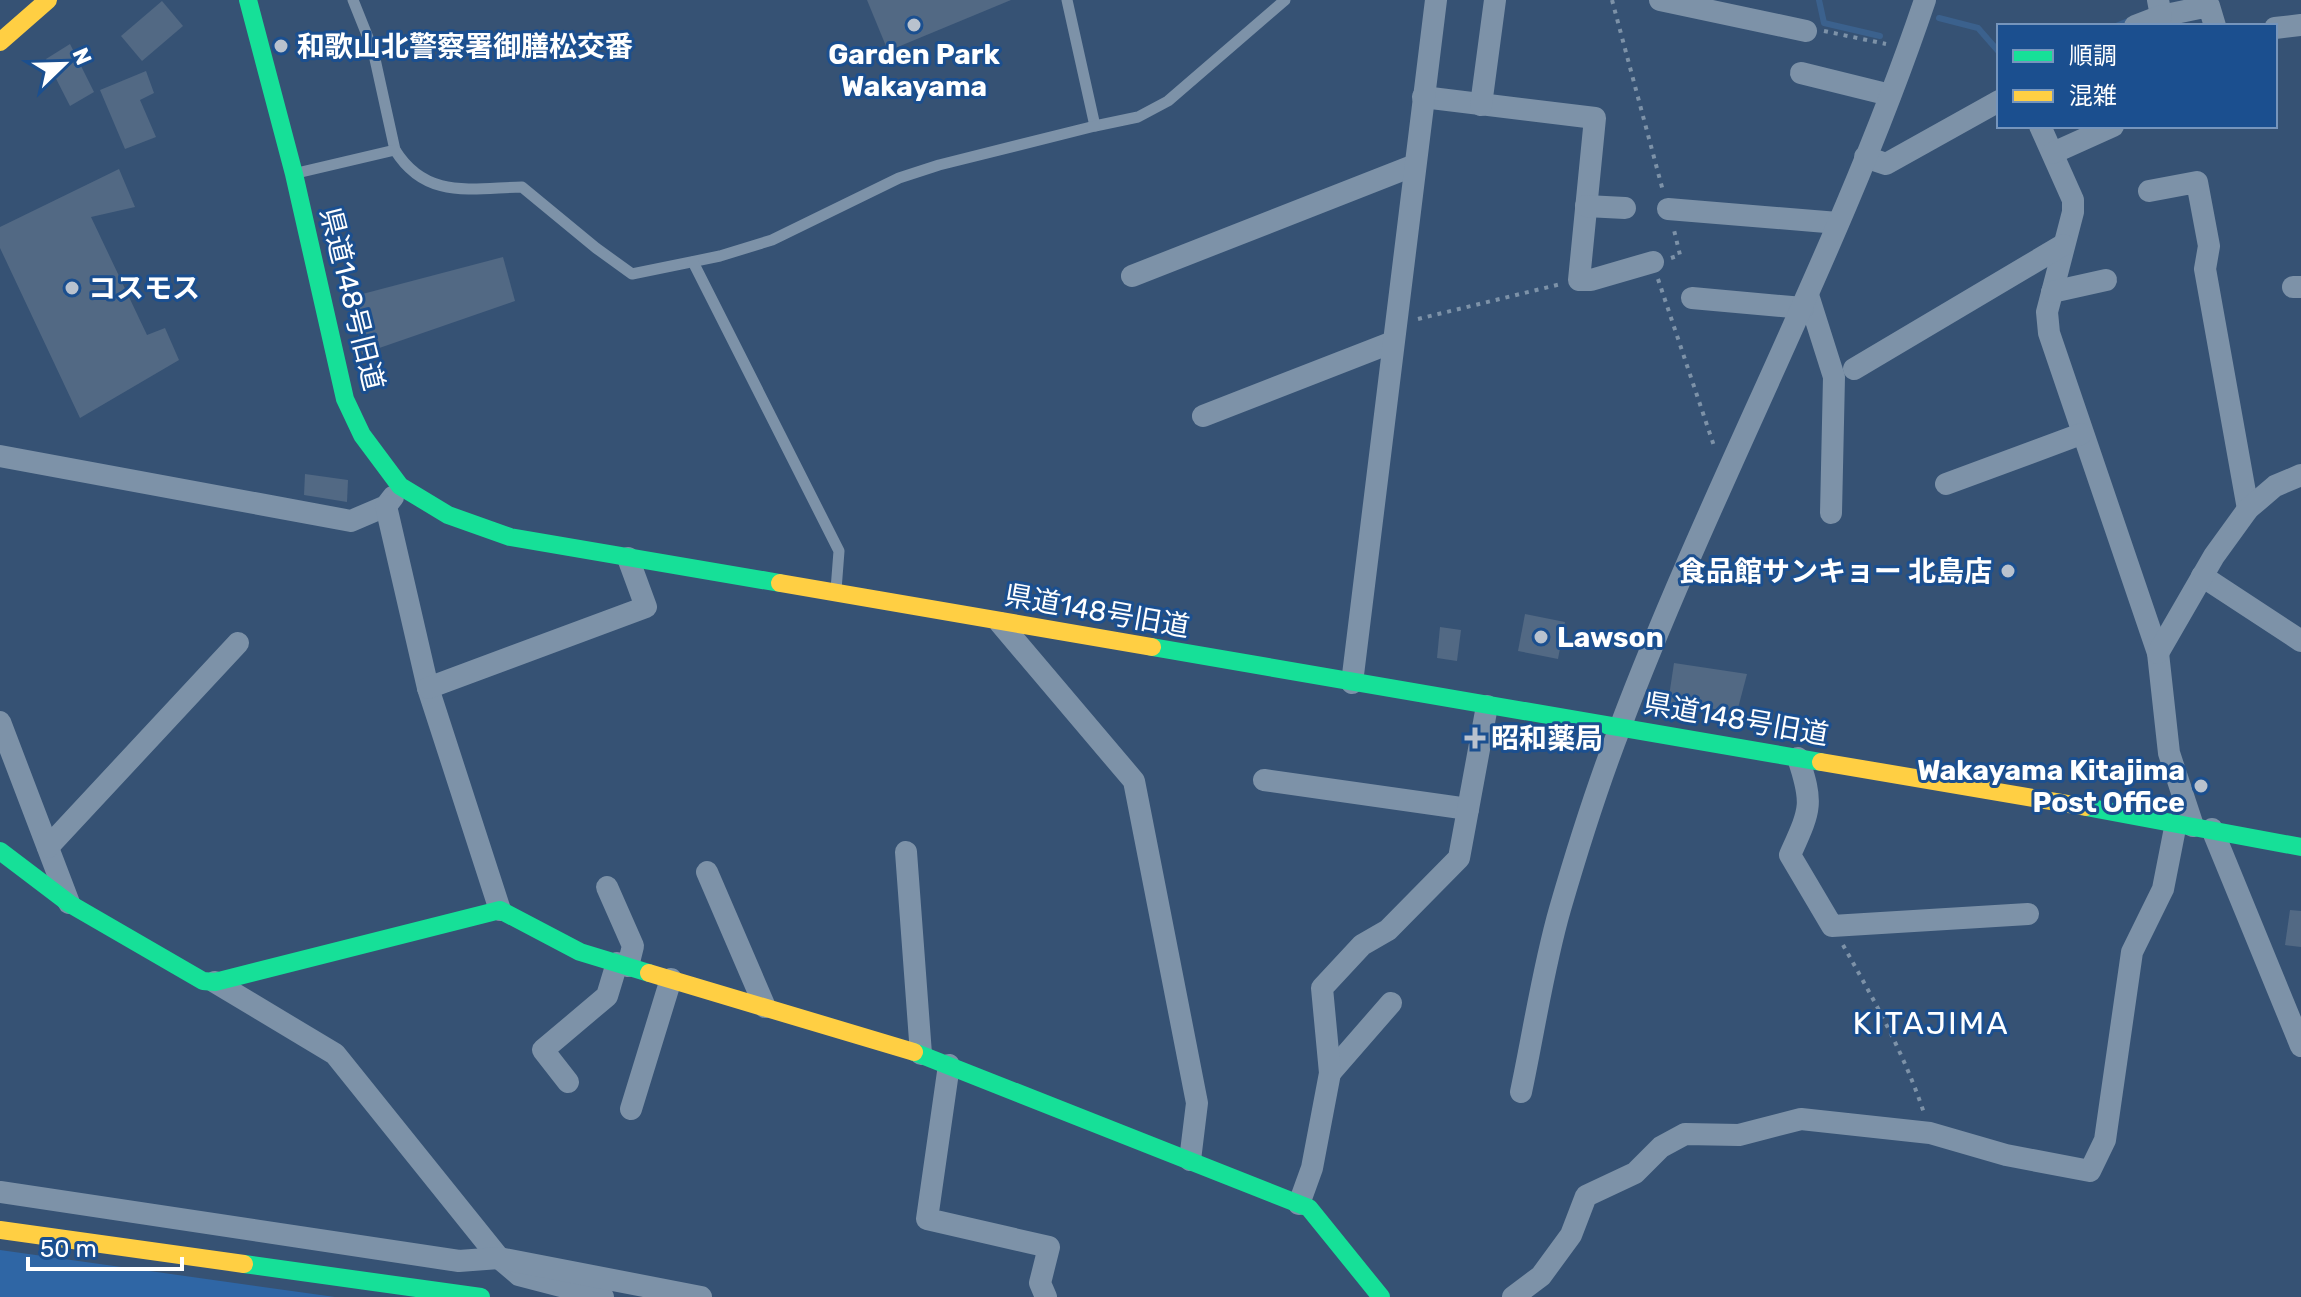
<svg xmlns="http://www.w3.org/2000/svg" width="2301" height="1297" viewBox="0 0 2301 1297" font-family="Rubik,'Noto Sans JP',sans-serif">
  <rect width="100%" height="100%" fill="#365274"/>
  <polygon fill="#2f66a5" points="0,1250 335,1297 0,1297"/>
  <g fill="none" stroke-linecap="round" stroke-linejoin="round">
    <g stroke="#3b618d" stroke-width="6">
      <polyline points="1819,0 1824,23 1880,36"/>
      <polyline points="1939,18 1978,28 1999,52"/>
      <polyline points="2116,26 2131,20"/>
    </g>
  </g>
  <g fill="#526984">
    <polygon points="867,0 1011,0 888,51"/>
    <polygon points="162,1 183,26 142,61 121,36"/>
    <polygon points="70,44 94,92 70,106 46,59"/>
    <polygon points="146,71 154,93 140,100 156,137 125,149 100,90"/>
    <polygon points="119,169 135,207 91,217 147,335 165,328 179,360 80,418 0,248 0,227"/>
    <polygon points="503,257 515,301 362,354 351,297"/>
    <polygon points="305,474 348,480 347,502 304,495"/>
    <polygon points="1525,614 1565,622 1558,659 1518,651"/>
    <polygon points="1440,627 1461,630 1457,661 1437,658"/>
    <polygon points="1674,663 1747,674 1737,712 1668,703"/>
    <polygon points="2290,910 2301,911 2301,947 2285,945"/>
  </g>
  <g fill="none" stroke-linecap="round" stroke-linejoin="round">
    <g stroke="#7d92a8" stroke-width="4" stroke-dasharray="4 6" stroke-linecap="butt">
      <polyline points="1612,0 1663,191"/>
      <polyline points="1824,31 1886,44"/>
      <polyline points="1671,258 1680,255 1674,230"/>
      <polyline points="1658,279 1715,449"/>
      <polyline points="1418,319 1561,284"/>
      <path d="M1843,945C1874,1000 1904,1053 1924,1113"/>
    </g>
    <g stroke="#7d92a8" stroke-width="11">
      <polyline points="353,0 373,50 395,150"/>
      <polyline points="1067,0 1095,126 1138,117 1168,101 1285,0"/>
      <path d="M297,173L395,150C426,200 471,188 522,187L596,248L632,274L720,256L772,240L899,178L939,165L1095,126"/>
      <polyline points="693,262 839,551 836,590"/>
    </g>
    <g stroke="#7d92a8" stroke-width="22">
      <polyline points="1660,0 1806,31"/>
      <polyline points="2158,0 2161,16 2209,6 2215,26"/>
      <polyline points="2135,26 2161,16"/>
      <polyline points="2275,28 2301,25"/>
      <polyline points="1801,73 1890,95"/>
      <polyline points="1423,97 1595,118 1579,280 1591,280 1653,262"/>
      <polyline points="1481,105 1495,0"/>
      <polyline points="2040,126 2073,200 2073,212 2047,312 2049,333 2158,653 2169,753 2193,826"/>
      <polyline points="2053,153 2113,126"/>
      <polyline points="1865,157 1886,164 1999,101"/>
      <polyline points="2149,191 2197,182 2209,246 2205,269 2248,509"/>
      <polyline points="1586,206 1625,208"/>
      <polyline points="1668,209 1838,223"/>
      <polyline points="1132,276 1415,165"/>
      <polyline points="2293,287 2301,287"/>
      <polyline points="2052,292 2106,280"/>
      <polyline points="1808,295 1834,377 1831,513"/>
      <polyline points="1692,298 1803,308"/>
      <polyline points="1854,369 2063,245"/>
      <polyline points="1203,416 1393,342"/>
      <polyline points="0,456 351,521 386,506 393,497"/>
      <polyline points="1946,484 2081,434"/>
      <polyline points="386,506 428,688 500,910"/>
      <polyline points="2202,576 2301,641"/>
      <polyline points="1000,623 1134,781 1197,1103 1190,1160"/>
      <polyline points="2158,653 2214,556 2248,509 2275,486 2301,475"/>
      <polyline points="1352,683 1436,0"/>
      <polyline points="428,688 646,607 628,558"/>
      <polyline points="0,722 69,903"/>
      <path d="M1798,758C1814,805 1810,810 1790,855L1832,926L2028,914"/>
      <polyline points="1264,780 1468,809"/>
      <polyline points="2212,829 2301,1046"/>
      <polyline points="48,847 238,643"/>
      <polyline points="906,852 921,1054"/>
      <polyline points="707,872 765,1007"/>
      <polyline points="607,887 633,946 628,966"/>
      <polyline points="215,982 335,1054 499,1258 519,1275 603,1297"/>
      <polyline points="949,1065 927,1219 1049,1247 1040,1283 1046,1297"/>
      <polyline points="1330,1073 1391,1003"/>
      <polyline points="568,1082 543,1050 607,996 617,963"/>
      <path d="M1521,1092C1534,1031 1543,968 1560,909C1578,847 1598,784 1621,725C1714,480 1841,249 1925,0"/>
      <polyline points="631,1109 671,979"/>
      <polyline points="0,1192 459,1261 499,1258 701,1297"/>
      <polyline points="1299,1204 1312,1168 1330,1073 1322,988 1362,945 1388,930 1459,858 1487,706"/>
      <polyline points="1513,1297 1541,1276 1571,1235 1586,1196 1635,1173 1661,1147 1685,1134 1739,1135 1801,1119 1930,1133 2006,1155 2090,1171 2105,1140 2132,952 2163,889 2176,823"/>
    </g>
    <g stroke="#16e098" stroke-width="18">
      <polyline points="248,0 294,174 345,399 362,435 400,486 448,515 510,537 780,583"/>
      <polyline points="1152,647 1821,762"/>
      <polyline points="2086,807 2301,847"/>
      <polyline points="0,851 70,904 203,981 215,982 500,910 580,952 649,973"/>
      <polyline points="914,1052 1309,1208 1381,1297"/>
      <polyline points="244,1264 481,1297"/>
    </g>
    <g stroke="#ffcf43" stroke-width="18">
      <polyline points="0,42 48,0"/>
      <polyline points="780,583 1152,647"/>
      <polyline points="1821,762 2086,807"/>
      <polyline points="649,973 914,1052"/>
      <polyline points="0,1230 244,1264"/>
    </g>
  </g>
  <g fill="#b9c2ce" stroke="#1b4f8f" stroke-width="3">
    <circle cx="914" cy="25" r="8"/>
    <circle cx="281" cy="46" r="8"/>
    <circle cx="72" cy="288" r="8"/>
    <circle cx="2008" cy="571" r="8"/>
    <circle cx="1541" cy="637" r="8"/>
    <path d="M1471 726h8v8h8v8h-8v8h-8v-8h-8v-8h8z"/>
    <circle cx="2201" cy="786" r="8"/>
  </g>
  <g text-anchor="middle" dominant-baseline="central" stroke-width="6" stroke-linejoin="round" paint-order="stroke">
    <g font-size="28" font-weight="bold" fill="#fff" stroke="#1b4f8f" text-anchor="start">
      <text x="297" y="46">和歌山北警察署御膳松交番</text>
      <text x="914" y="54" text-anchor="middle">Garden Park<tspan x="914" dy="32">Wakayama</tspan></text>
      <text x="88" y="288">コスモス</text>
      <text x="1992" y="571" text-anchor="end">食品館サンキョー 北島店</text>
      <text x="1557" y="637">Lawson</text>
      <text x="1491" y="738">昭和薬局</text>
      <text x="2185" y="770" text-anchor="end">Wakayama Kitajima<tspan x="2185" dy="32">Post Office</tspan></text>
    </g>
    <g font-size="28" fill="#fff" stroke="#1b4f8f">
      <text transform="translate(352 299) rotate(76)">県道148号旧道</text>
      <text transform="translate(1097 611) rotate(10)">県道148号旧道</text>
      <text transform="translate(1736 719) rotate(10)">県道148号旧道</text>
    </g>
    <g font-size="32" letter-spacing="2" fill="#fff" stroke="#1b4f8f">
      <text x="1931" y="1023">KITAJIMA</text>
    </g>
  </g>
  <rect x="1997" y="24" width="280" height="104" fill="#1b4f8f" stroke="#7695bc" stroke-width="2"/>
  <rect x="2013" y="50" width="40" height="12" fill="#16e098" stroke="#7695bc" stroke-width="2"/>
  <text x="2069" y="64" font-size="24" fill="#ffffff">順調</text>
  <rect x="2013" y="90" width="40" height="12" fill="#ffcf43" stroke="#7695bc" stroke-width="2"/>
  <text x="2069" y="104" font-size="24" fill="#ffffff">混雑</text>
  <g transform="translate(64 64) rotate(67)" stroke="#1b4f8f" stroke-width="6" paint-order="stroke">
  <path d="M0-6L14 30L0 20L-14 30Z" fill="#ffffff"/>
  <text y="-12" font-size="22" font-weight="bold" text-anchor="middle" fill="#ffffff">N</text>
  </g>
  <path d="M28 1257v12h154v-12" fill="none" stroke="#ffffff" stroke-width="4"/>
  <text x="40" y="1257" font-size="24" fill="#ffffff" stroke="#1b4f8f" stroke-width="6" paint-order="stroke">50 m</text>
</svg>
